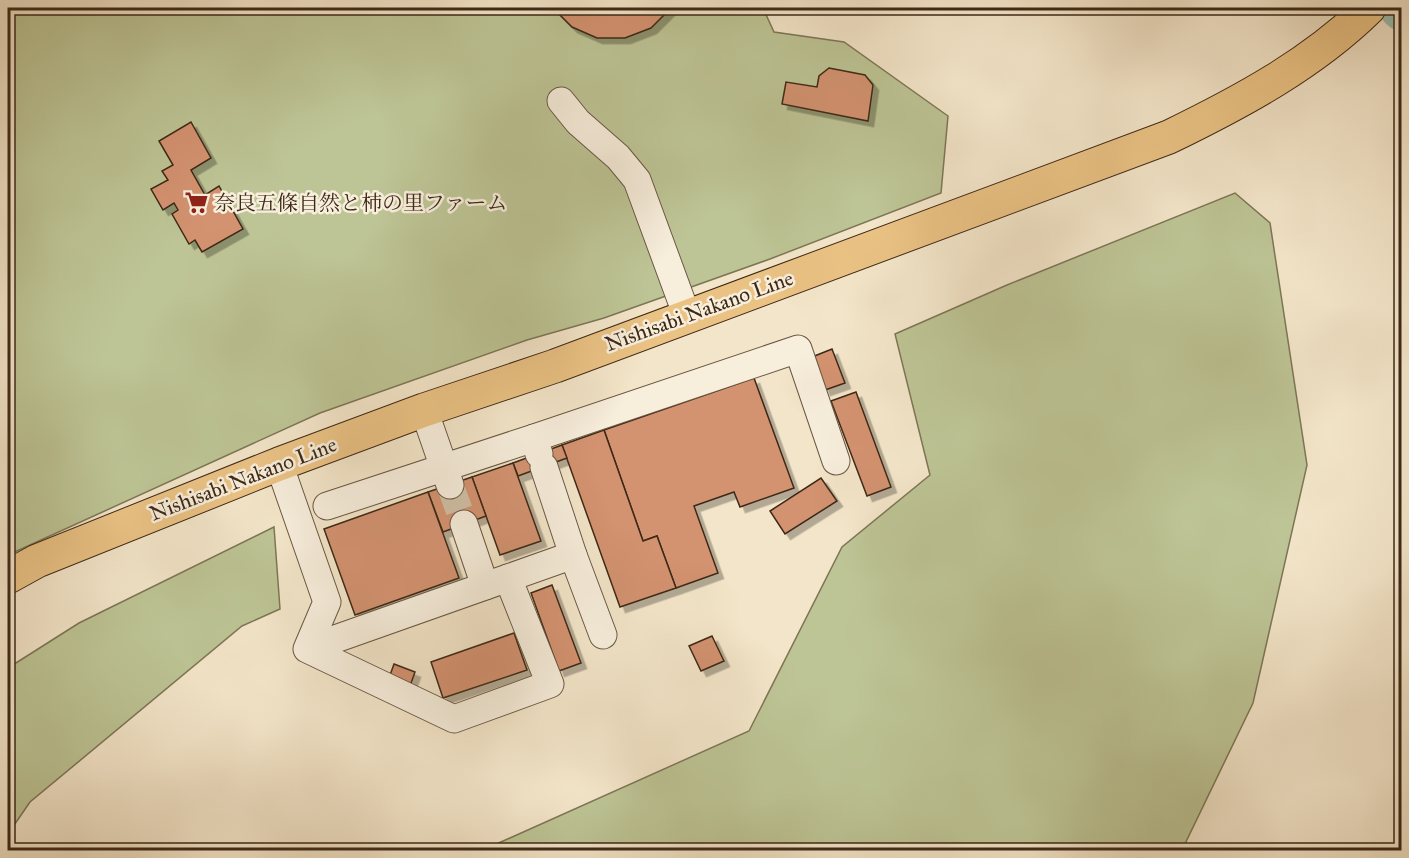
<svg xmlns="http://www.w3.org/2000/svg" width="1409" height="858" viewBox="0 0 1409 858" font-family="'IM FELL Great Primer','Noto Serif JP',serif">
  <defs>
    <filter id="shadow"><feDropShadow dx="5.5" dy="5.5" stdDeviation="0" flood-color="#0004"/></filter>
  </defs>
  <rect width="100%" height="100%" fill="#f3e5c9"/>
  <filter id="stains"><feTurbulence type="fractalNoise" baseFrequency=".00333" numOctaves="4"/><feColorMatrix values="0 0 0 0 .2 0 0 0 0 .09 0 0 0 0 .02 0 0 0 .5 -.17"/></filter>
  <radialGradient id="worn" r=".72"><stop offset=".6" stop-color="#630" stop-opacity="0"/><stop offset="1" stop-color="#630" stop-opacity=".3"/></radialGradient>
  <g fill="#bdc495" stroke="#7d7656" stroke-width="1.5">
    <polygon points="8,8 763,8 774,32 844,42 948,116 941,193 770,259 604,318 527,340 320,413 8,555"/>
    <polygon points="1235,193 1270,223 1307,465 1253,703 1182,850 483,850 749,731 842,547 930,475 895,334 1007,285"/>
    <polygon points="274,527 280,609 242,626 30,802 8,834 8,668 79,623"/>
  </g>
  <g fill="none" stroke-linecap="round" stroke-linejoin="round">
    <polyline stroke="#9cbfb1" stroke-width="42" points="1400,8 1402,10"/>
  </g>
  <g fill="#d39270" stroke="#3d2917" stroke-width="1.5" filter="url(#shadow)">
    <polygon points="553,8 671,8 651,28 625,38 597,38 572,27"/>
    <polygon points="829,68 865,75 873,85 868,121 782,104 786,82 817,87 819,76"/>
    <polygon points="191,122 211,158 191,170 205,195 219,186 243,229 202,252 195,240 189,244 172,214 178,210 174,203 163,210 151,189 168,180 162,171 173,165 159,141"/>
    <polygon points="832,349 845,383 825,390 812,357"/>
    <polygon points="754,378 794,488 740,507 734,492 694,506 718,573 676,588 657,536 643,541 604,430"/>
    <polygon points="856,392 891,487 867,496 831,401"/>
    <polygon points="604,430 643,541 657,536 676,588 620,607 562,445"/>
    <polygon points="562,445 567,458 518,476 513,463"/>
    <polygon points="513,463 541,541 500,555 472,477"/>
    <polygon points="472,477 486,516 443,532 428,492"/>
    <polygon points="821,478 837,501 785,534 770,511"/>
    <polygon points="428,492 459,578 355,615 324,529"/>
    <polygon points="552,585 581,663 559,671 531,593"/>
    <polygon points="514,633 527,670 443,698 431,662"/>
    <polygon points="712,636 724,661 701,671 689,646"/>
    <polygon points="394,664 415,672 410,686 389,678"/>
  </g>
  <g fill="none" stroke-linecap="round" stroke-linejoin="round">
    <polyline stroke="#cfbfa5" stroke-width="27" stroke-dasharray="27 14" stroke-linecap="butt" points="450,485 464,524"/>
    <defs>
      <g id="minor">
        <polyline points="561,101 578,122 618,157 637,180 687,316"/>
        <polyline points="424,410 450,485"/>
        <polyline points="539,454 534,438 798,349 836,461"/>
        <polyline points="279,464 327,602 307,649 454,719 550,684 508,578 307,649"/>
        <polyline points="544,467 573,555"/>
        <polyline points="327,506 534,438"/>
        <polyline points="464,524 485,586"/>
        <polyline points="508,578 573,555 603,635"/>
      </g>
      <path id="major" d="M8,577L37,561L279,464L424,410L555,366L1169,137C1241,102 1312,64 1369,8"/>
    </defs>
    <use href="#minor" stroke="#6a5844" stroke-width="29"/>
    <use href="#major" stroke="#3d2917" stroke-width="35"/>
    <use href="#minor" stroke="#f7eedc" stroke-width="27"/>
    <use href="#major" stroke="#eac284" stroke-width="33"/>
  </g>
  <defs>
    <symbol id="supermarket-bare" viewBox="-9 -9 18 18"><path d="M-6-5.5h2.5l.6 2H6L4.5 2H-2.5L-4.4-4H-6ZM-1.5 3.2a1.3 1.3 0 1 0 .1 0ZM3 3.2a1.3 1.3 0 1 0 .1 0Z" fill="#8f2418" stroke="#f7eedc" stroke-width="2.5" paint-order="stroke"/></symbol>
  </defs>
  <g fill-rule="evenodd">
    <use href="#supermarket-bare" x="180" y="186" width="33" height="33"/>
  </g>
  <g text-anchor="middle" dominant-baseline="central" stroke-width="5" stroke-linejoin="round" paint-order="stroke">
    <g font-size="21" fill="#3d2917" stroke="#f7eedc" text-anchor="start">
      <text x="214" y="203">奈良五條自然と柿の里ファーム</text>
    </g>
    <g font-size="21" fill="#3d2917" stroke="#f7eedc">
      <text transform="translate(699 311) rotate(-20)">Nishisabi Nakano Line</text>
      <text transform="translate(243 479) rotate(-21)">Nishisabi Nakano Line</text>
    </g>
  </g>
  <rect width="1409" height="858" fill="none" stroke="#f3e5c9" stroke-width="30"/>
  <rect x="9" y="9" width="1391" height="840" fill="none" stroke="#3d2917" stroke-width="3"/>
  <rect x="15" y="15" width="1379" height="828" fill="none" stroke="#3d2917" stroke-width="1.5"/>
  <rect width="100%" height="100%" filter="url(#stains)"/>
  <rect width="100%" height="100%" fill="url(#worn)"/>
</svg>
